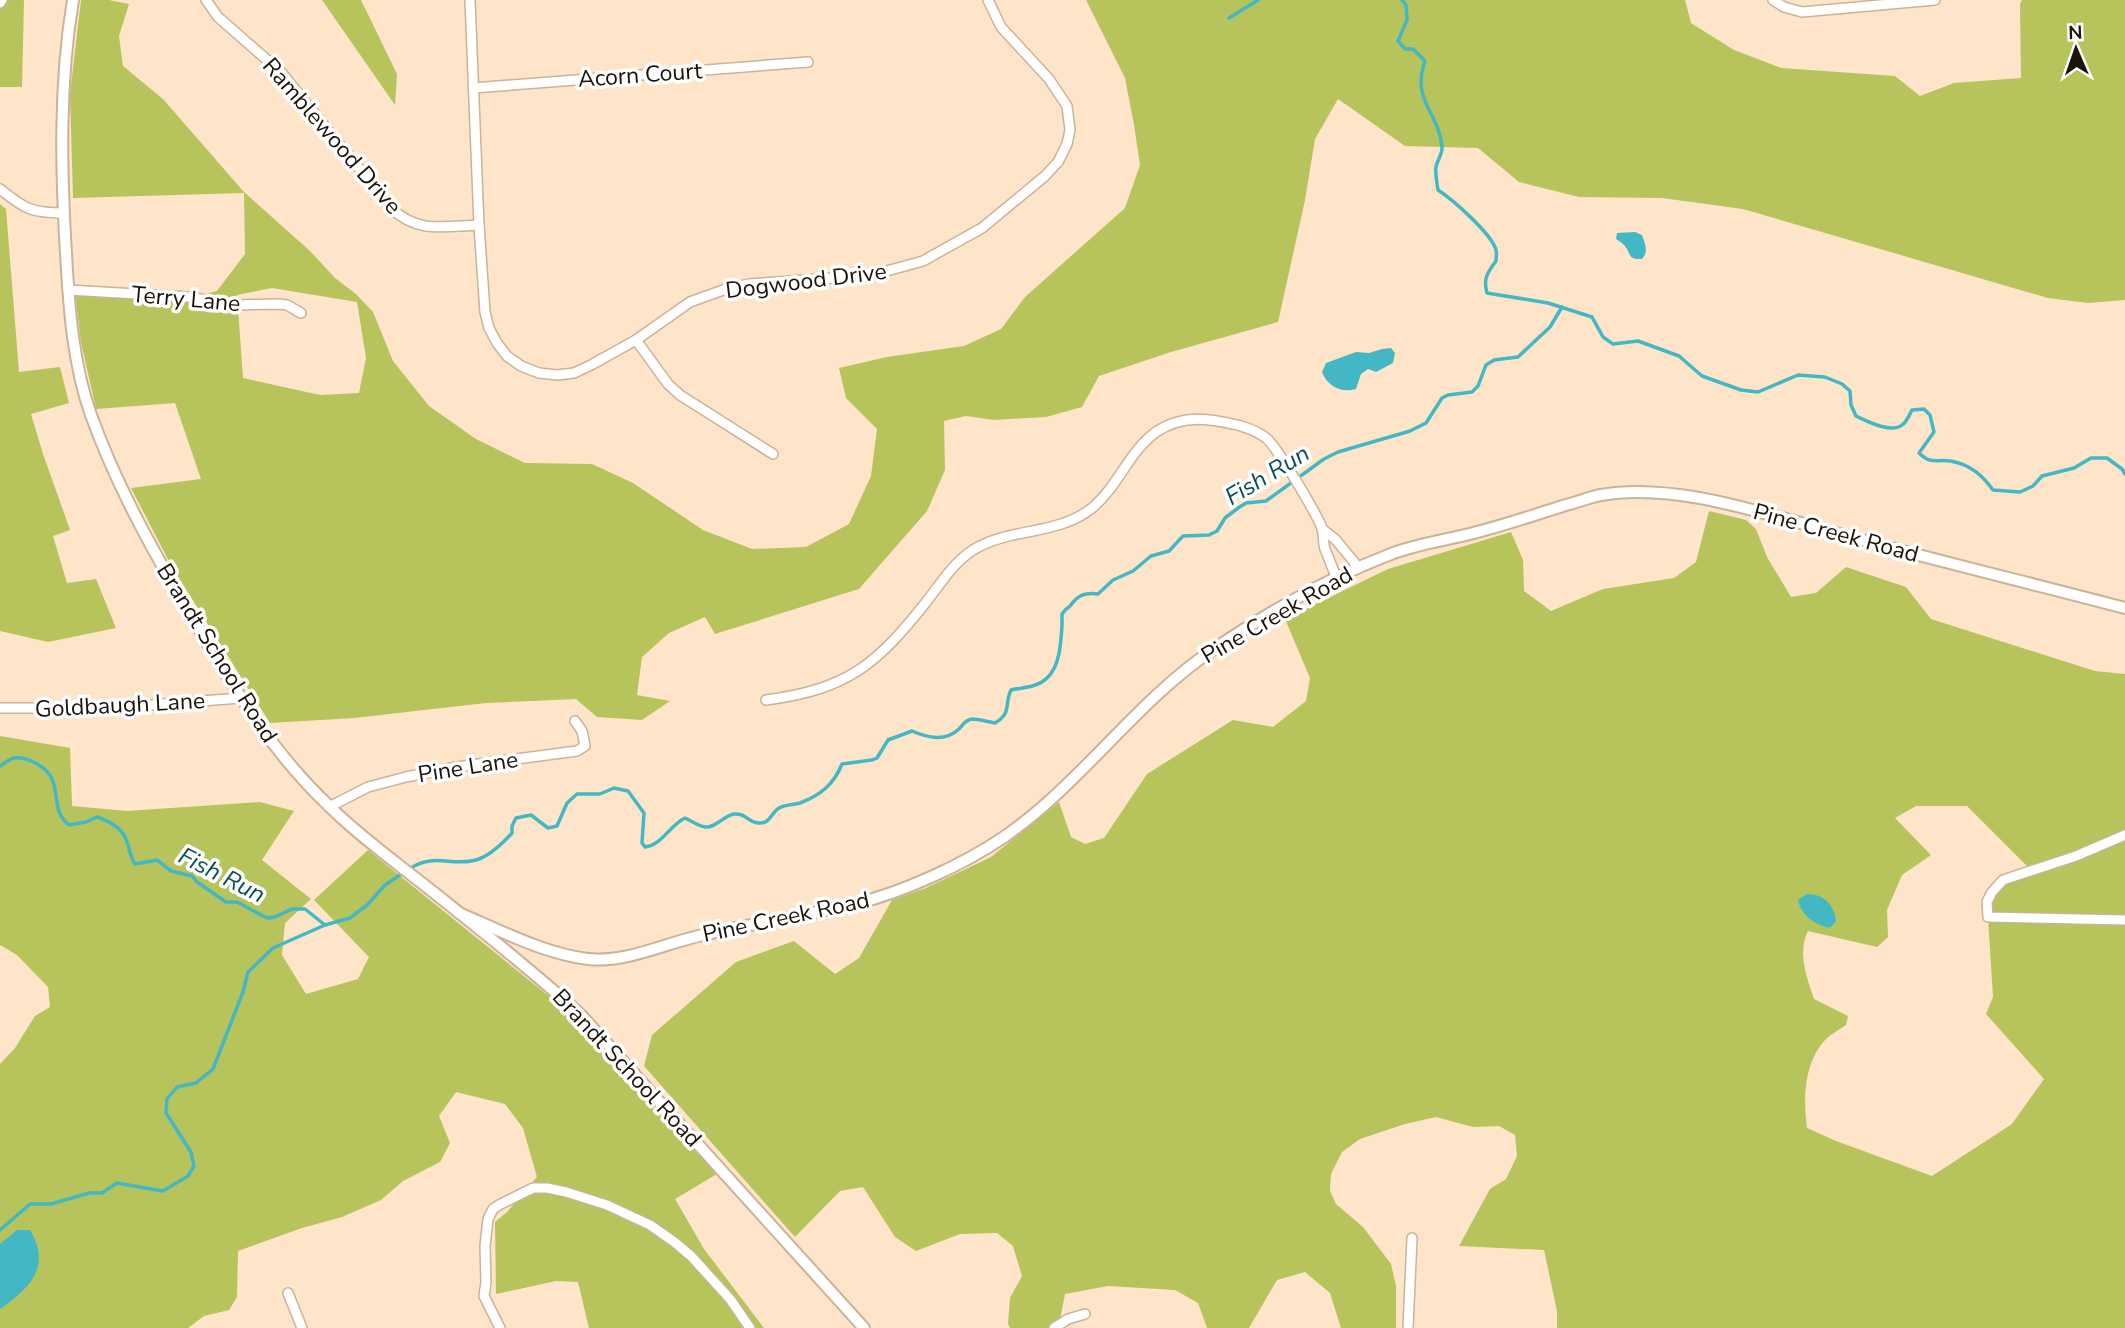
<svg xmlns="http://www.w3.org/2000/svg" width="2125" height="1328" viewBox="0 0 2125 1328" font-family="'Nunito Sans',sans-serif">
  <rect width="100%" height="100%" fill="#fee5ca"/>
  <g fill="#b7c35b" fill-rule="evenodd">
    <polygon points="0,0 24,0 22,87 0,87"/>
    <path d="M81,0H109L129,4L119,36L123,66L163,99L244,192L310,251L335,278L356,294L373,312L393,361L429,406L476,439L525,463L592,464L633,483L703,530L752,549L806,547L849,524L871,476L877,429L846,398L839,368L887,357L964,346L1001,329L1025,297L1125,208L1140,165L1134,125L1125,78L1086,0H1685L1691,23L1734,50L1781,68L1895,76L1920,96L1954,83L2021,78L2020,4L2022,0H2125V300L2088,303L2048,298L1743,209L1662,198L1579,197L1519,182L1478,148L1405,146L1338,99L1315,139L1305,200L1278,322L1171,352L1099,376L1082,407L1046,417L994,420L966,416L944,421L945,470L927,511L859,589L715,634L705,617L669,633L642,657L637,695L670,701L642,720L597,717L576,699L486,703L354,718L270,723L172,567L131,488L201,479L175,403L96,409L81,342L75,293L182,300L217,291L245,254L244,193L73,198L70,94ZM272,288L357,302L366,358L359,393L320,395L243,378L237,295Z"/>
    <polygon points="322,0 361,0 397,74 395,105"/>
    <polygon points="0,204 6,209 19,372 60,367 69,403 31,414 43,454 70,530 53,536 67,583 96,579 116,628 48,642 0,631"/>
    <path d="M1709,511L1746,520L1756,529L1767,557L1791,597L1816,593L1846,567L1906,587L1931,619L2095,671L2125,674V1328H1557V1311L1544,1250L1459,1246L1490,1189L1506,1179L1517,1156L1515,1135L1499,1126L1473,1127L1436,1117L1405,1124L1360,1139L1342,1152L1331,1174L1330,1191L1336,1204L1363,1227L1391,1264L1396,1286V1328H1341L1330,1293L1305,1272L1277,1280L1249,1328H1207L1198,1303L1175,1290L1108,1286L1065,1294L1059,1325L1054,1328H1010L1008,1324L1010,1298L1022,1276L1013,1246L997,1233L960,1234L916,1251L895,1237L863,1187L840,1191L795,1237L644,1066L652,1035L736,962L794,941L835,974L859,958L892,900L926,888L991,857L1059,802L1071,837L1085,844L1104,838L1147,774L1233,720L1273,727L1306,701L1310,678L1285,619L1388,569L1511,532L1523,560L1524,591L1551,611L1603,589L1674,578L1696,562ZM1916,806H1967L2032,871L2003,880L1987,902L1993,997L1986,1014L2044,1079L2012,1124L1932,1176L1836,1141L1807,1128C1803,1098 1804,1061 1827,1038C1833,1033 1840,1029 1846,1025L1848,1016L1814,999C1807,978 1797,952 1808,931L1877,947L1888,937L1887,910L1902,875L1931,855L1895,818Z"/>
    <polygon points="0,736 70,748 72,806 127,811 260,802 294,811 262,860 311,899 285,923 282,955 306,994 358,979 369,957 314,900 368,850 566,1010 717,1174 675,1199 704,1249 764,1328 589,1328 578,1282 556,1281 496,1294 495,1222 507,1212 537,1177 523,1128 505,1104 456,1092 439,1116 450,1143 440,1162 403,1181 381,1200 342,1217 302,1228 238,1251 237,1297 229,1310 204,1316 188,1328 0,1328 0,1064 15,1048 35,1016 50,1007 48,987 17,955 0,945"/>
  </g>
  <g fill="#43b8c4">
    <path d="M1635,232L1642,235C1645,244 1649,251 1642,259C1627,260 1632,254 1624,245C1622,243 1619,241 1616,239L1617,233Z"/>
    <path d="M1391,348L1395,353L1393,363L1376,372L1368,369L1361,374L1356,389C1341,393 1328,387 1322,372L1326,363L1356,352L1369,353L1382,349Z"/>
    <path d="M1807,894C1824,894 1834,905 1836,921L1830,928C1815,925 1801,915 1798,900Z"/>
    <path d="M17,1230H30C52,1267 30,1288 0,1309V1244Z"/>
  </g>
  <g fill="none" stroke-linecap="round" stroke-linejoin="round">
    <g stroke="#43b8c4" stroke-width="3.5">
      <path d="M1402,0L1406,5L1407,20L1398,41L1405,49H1413L1425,61C1411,100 1438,111 1442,146C1443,154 1437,160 1436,167C1435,174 1437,183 1438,190C1452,199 1492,234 1496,250C1497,254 1496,258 1496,261C1487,273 1483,279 1487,293L1548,303L1592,317L1603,337L1613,344L1638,341L1679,356L1702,376L1741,390L1758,392L1798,375L1825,377L1842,384L1850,391L1851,405L1856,416C1867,421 1891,434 1902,425C1907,422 1909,415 1912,410L1924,409L1930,415L1934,432L1919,453C1931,465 1937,459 1951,461C1971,465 1982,475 1993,490L2020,492L2033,486L2042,476L2074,468L2091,458H2107L2122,469L2125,474"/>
      <polyline points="1229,18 1258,0"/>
      <path d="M0,766C5,763 9,759 14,758C27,756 47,767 52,779C59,795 53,813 69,825L86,822L97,817C109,821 123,828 127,842C130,851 130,856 135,864L157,860L171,871L192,876L197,882L226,902H237L267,918L275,917L292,909H305L325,925L350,918L367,905L385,885L403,873"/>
      <path d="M409,869C435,852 451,867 476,860C490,856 503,843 512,833V826L516,818L531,815L548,828L557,826L567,803L577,794H600L614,788L628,791L644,813L642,843L645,847C662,845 670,825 685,818C692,821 698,826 705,827C716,828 723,816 734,814C747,813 748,823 759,823C770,824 771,813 779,808C786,804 793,805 800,803C821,795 834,784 842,764L872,760L877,758L888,740L912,731C928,738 945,742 959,729C964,724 965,720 972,719C979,719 988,722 995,723C1012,713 1004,705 1011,690C1023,687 1037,688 1047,678C1060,666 1061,642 1062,625C1062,624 1062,615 1062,614C1064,611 1067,608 1070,606C1078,595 1085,592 1098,594L1113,580L1133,571L1151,556L1169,551L1183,536L1209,535L1217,531L1225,518L1238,508L1246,503L1266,501L1324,459L1338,452L1410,431L1426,423L1442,398L1448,395L1472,392L1478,386L1486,365L1494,360L1518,357L1550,327L1562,307"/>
      <polyline points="0,1230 30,1204 51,1204 89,1193 102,1193 117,1183 163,1191 188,1176 194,1166 191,1152 166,1113 167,1099 177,1087 196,1083 213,1069 243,992 248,972 273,948 325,925"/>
    </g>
    <defs>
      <g id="minor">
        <path d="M206,0L218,17L281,72L392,209C419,234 445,226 479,225"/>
        <polyline points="470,0 479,225 485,312 489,328 497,343 507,356 521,366 539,373 557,375 574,373 591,365 636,340 690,302 726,289 749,284 862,276 883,272 923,261 982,228 1045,176 1058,162 1067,144 1070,130 1067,106 1049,79 1001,27 988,0"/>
        <polyline points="1773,0 1784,7 1802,12 1935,0"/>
        <polyline points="0,3 2,0"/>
        <polyline points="473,88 808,62"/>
        <path d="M0,189C25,209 31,213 64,213"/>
        <polyline points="68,290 189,297 234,305 279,304 287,305 301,313"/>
        <polyline points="636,340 668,384 680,395 773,454"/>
        <polyline points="1322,529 1335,539 1359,568"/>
        <path d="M766,700C849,689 877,664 927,601C941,583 954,562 973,550C1010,527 1057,536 1092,508C1118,487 1129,451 1156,432C1175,419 1195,417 1217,421C1234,424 1252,427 1266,438C1278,448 1316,513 1322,528C1324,535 1323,543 1325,549C1329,559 1333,569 1337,579"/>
        <polyline points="0,708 112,708 240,698"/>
        <polyline points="329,807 368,787 406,777 456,767 577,751 585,746 582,731 575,721"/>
        <polyline points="2125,835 2076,856 2003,880 1992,892 1987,902 1988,917 2125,920"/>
        <polyline points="288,1293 302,1328"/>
        <polyline points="500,1328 484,1296 486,1282 485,1246 488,1219 493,1209 499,1205 533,1188 547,1188 566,1192 607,1205 650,1225 673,1241 691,1256 730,1299 750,1328"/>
        <polyline points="1054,1328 1068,1319 1085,1314"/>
        <polyline points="1408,1328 1412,1238"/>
      </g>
      <g id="tertiary">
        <path d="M73,0C59,84 61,169 66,254C69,307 73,365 91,415C118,490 157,558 197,626C237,693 272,752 329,806C360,837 397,863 432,891C482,931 533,971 581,1015L864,1328"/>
        <path d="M459,913C499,930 545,954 588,959C627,963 665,943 703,935C753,923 804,916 855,904C903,892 963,865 1004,837C1082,783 1136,701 1214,649C1267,613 1331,577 1391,554C1422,542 1456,539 1488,529C1514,522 1540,513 1566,505C1578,502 1590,497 1601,495C1678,481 1777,518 1851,537C1942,562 2034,584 2125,608"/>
      </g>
    </defs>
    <use href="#minor" stroke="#cab399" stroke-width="12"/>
    <use href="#tertiary" stroke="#cab399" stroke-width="14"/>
    <use href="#minor" stroke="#fff" stroke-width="9"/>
    <use href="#tertiary" stroke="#fff" stroke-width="10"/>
  </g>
  <g text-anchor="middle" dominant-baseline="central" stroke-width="7" stroke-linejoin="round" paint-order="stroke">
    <g font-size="23" fill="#1b1209" stroke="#fff">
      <text transform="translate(640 75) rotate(-4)">Acorn Court</text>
      <text transform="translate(332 136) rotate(49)">Ramblewood Drive</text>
      <text transform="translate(806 281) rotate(-7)">Dogwood Drive</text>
      <text transform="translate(186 299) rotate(5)">Terry Lane</text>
      <text transform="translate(1836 533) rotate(15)">Pine Creek Road</text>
      <text transform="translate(1277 615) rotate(-30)">Pine Creek Road</text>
      <text transform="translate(217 653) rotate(58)">Brandt School Road</text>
      <text transform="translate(120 705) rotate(-3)">Goldbaugh Lane</text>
      <text transform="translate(468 767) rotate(-9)">Pine Lane</text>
      <text transform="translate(786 917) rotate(-12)">Pine Creek Road</text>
      <text transform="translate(627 1068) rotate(47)">Brandt School Road</text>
    </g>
    <g font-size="24" font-style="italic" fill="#095056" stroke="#fff">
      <text transform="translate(1267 475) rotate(-31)">Fish Run</text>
      <text transform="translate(222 875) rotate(27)">Fish Run</text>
    </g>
  </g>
  <g transform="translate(2076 49) rotate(358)" stroke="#ffffff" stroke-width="5" paint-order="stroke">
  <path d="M0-5L12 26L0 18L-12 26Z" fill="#1b1209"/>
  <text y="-10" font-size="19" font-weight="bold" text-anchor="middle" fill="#1b1209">N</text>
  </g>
</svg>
